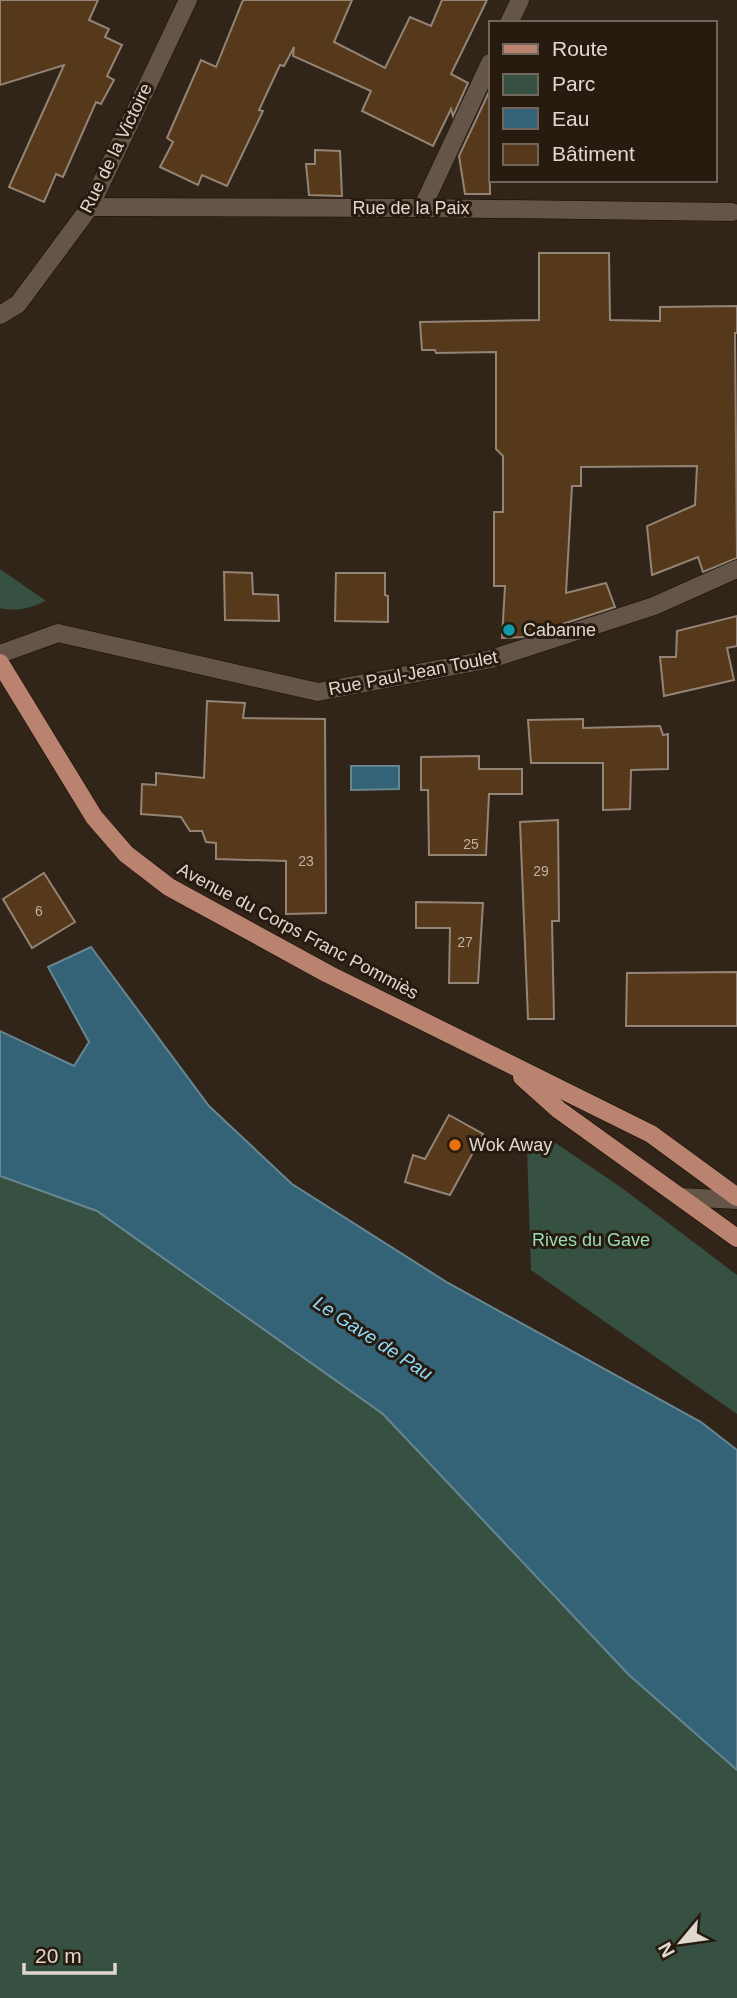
<svg xmlns="http://www.w3.org/2000/svg" width="737" height="1998" viewBox="0 0 737 1998" font-family="Helvetica,sans-serif">
  <rect width="100%" height="100%" fill="#312418"/>
  <g fill="#365142">
    <path d="M0,569L46,601C30,608 17,612 0,608Z"/>
    <polygon points="532,1139 551,1145 554,1142 622,1188 737,1275 737,1414 531,1270 527,1148"/>
    <polygon points="0,1176 97,1211 383,1414 629,1675 737,1770 737,1998 0,1998"/>
  </g>
  <g fill="#346377" stroke="#688691" stroke-width="2">
    <polygon points="351,766 399,766 399,789 351,790"/>
    <polygon points="91,947 209,1106 292,1184 448,1283 701,1422 737,1450 737,1770 629,1675 383,1414 97,1211 0,1176 0,1031 74,1066 89,1042 48,967"/>
  </g>
  <g fill="#56391b" stroke="#938475" stroke-width="2">
    <polygon points="0,0 98,0 89,20 109,29 105,37 122,45 107,76 114,80 101,104 96,102 63,177 56,174 44,202 9,187 64,65 0,85"/>
    <polygon points="243,0 352,0 334,42 385,68 410,17 431,26 442,0 487,0 451,74 468,83 453,116 451,109 433,146 362,111 371,91 293,56 294,47 284,66 280,65 259,110 263,111 227,186 202,175 198,185 160,167 173,142 167,138 201,60 216,67"/>
    <polygon points="489,92 490,194 465,194 459,156"/>
    <polygon points="315,150 340,151 342,196 309,195 306,164 315,164"/>
    <polygon points="539,253 609,253 610,320 660,321 660,307 737,306 737,333 735,333 737,558 703,572 698,557 652,575 647,526 695,505 697,466 581,467 581,486 572,486 566,593 606,583 615,607 523,637 502,638 505,586 494,586 494,512 503,512 503,456 496,449 496,352 436,353 435,350 422,350 420,322 539,320"/>
    <polygon points="224,572 252,573 253,594 278,595 279,621 225,620"/>
    <polygon points="336,573 385,573 385,595 388,596 388,622 335,621"/>
    <polygon points="737,616 737,646 727,648 734,680 664,696 660,657 676,657 677,631"/>
    <polygon points="207,701 245,703 243,718 325,719 326,913 286,914 286,861 216,859 216,843 206,842 202,831 190,831 181,817 141,814 142,784 156,785 156,773 204,778"/>
    <polygon points="583,719 583,728 660,726 663,735 668,734 668,769 631,770 630,809 603,810 603,763 531,763 528,720"/>
    <polygon points="479,756 479,769 522,769 522,794 489,794 486,855 429,855 428,790 421,790 421,757"/>
    <polygon points="558,820 559,921 552,921 554,1019 528,1019 520,822"/>
    <polygon points="44,873 75,922 32,948 3,899"/>
    <polygon points="416,902 483,903 478,983 449,983 450,928 416,928"/>
    <polygon points="737,972 737,1026 626,1026 627,973"/>
    <polygon points="449,1115 483,1134 450,1195 405,1182 413,1155 425,1159"/>
  </g>
  <g fill="none" stroke-linecap="round" stroke-linejoin="round">
    <defs>
      <g id="minor">
        <polyline points="509,23 520,0"/>
        <polyline points="90,207 422,208 732,212"/>
        <polyline points="422,208 490,63"/>
        <polyline points="0,315 18,304 90,207 188,0"/>
        <polyline points="0,654 58,633 318,692 491,659 654,606 737,569"/>
        <polyline points="681,1197 737,1200"/>
      </g>
      <g id="major">
        <polyline points="0,663 94,817 126,854 169,887 328,974 651,1134 737,1197"/>
        <polyline points="522,1077 559,1110 737,1238"/>
      </g>
    </defs>
    <use href="#minor" stroke="#190d04" stroke-width="19"/>
    <use href="#major" stroke="#190d04" stroke-width="19"/>
    <use href="#minor" stroke="#645548" stroke-width="18"/>
    <use href="#major" stroke="#b9836f" stroke-width="18"/>
  </g>
  <circle fill="#0f9aa8" stroke="#271b0f" stroke-width="2.5" cx="509" cy="630" r="7"/>
  <circle fill="#e8710a" stroke="#271b0f" stroke-width="2.5" cx="455" cy="1145" r="7"/>
  <g text-anchor="middle" dominant-baseline="central" stroke-width="6" stroke-linejoin="round" paint-order="stroke">
    <g font-size="14" fill="#beb0a2">
      <text x="471" y="844">25</text>
      <text x="306" y="861">23</text>
      <text x="541" y="871">29</text>
      <text x="39" y="911">6</text>
      <text x="465" y="942">27</text>
    </g>
    <g font-size="18" fill="#e0d7cf" stroke="#271b0f">
      <text transform="translate(116 148) rotate(-64)">Rue de la Victoire</text>
      <text x="411" y="208">Rue de la Paix</text>
      <text transform="translate(413 673) rotate(-11)">Rue Paul-Jean Toulet</text>
      <text transform="translate(298 931) rotate(28)">Avenue du Corps Franc Pommiès</text>
    </g>
    <g font-size="18" fill="#e0d7cf" stroke="#271b0f" text-anchor="start">
      <text x="523" y="630">Cabanne</text>
      <text x="469" y="1145">Wok Away</text>
    </g>
    <g font-size="18" fill="#97deb7" stroke="#271b0f">
      <text x="591" y="1240">Rives du Gave</text>
    </g>
    <g font-size="19" font-style="italic" fill="#8ddbfd" stroke="#271b0f">
      <text transform="translate(373 1338) rotate(33)">Le Gave de Pau</text>
    </g>
  </g>
  <rect x="489" y="21" width="228" height="161" fill="#271b0f" stroke="#71665c" stroke-width="2"/>
  <rect x="503" y="44" width="35" height="10" fill="#b9836f" stroke="#71665c" stroke-width="2"/>
  <text x="552" y="56" font-size="21" fill="#e0d7cf">Route</text>
  <rect x="503" y="74" width="35" height="21" fill="#365142" stroke="#71665c" stroke-width="2"/>
  <text x="552" y="91" font-size="21" fill="#e0d7cf">Parc</text>
  <rect x="503" y="108" width="35" height="21" fill="#346377" stroke="#71665c" stroke-width="2"/>
  <text x="552" y="126" font-size="21" fill="#e0d7cf">Eau</text>
  <rect x="503" y="144" width="35" height="21" fill="#56391b" stroke="#71665c" stroke-width="2"/>
  <text x="552" y="161" font-size="21" fill="#e0d7cf">Bâtiment</text>
  <g transform="translate(681 1942) rotate(241)" stroke="#271b0f" stroke-width="5" paint-order="stroke">
  <path d="M0-5L12 26L0 18L-12 26Z" fill="#e0d7cf"/>
  <text y="-10" font-size="19" font-weight="bold" text-anchor="middle" fill="#e0d7cf">N</text>
  </g>
  <path d="M24 1963v10h91v-10" fill="none" stroke="#e0d7cf" stroke-width="3.5"/>
  <text x="35" y="1963" font-size="21" fill="#e0d7cf" stroke="#271b0f" stroke-width="5" paint-order="stroke">20 m</text>
</svg>
